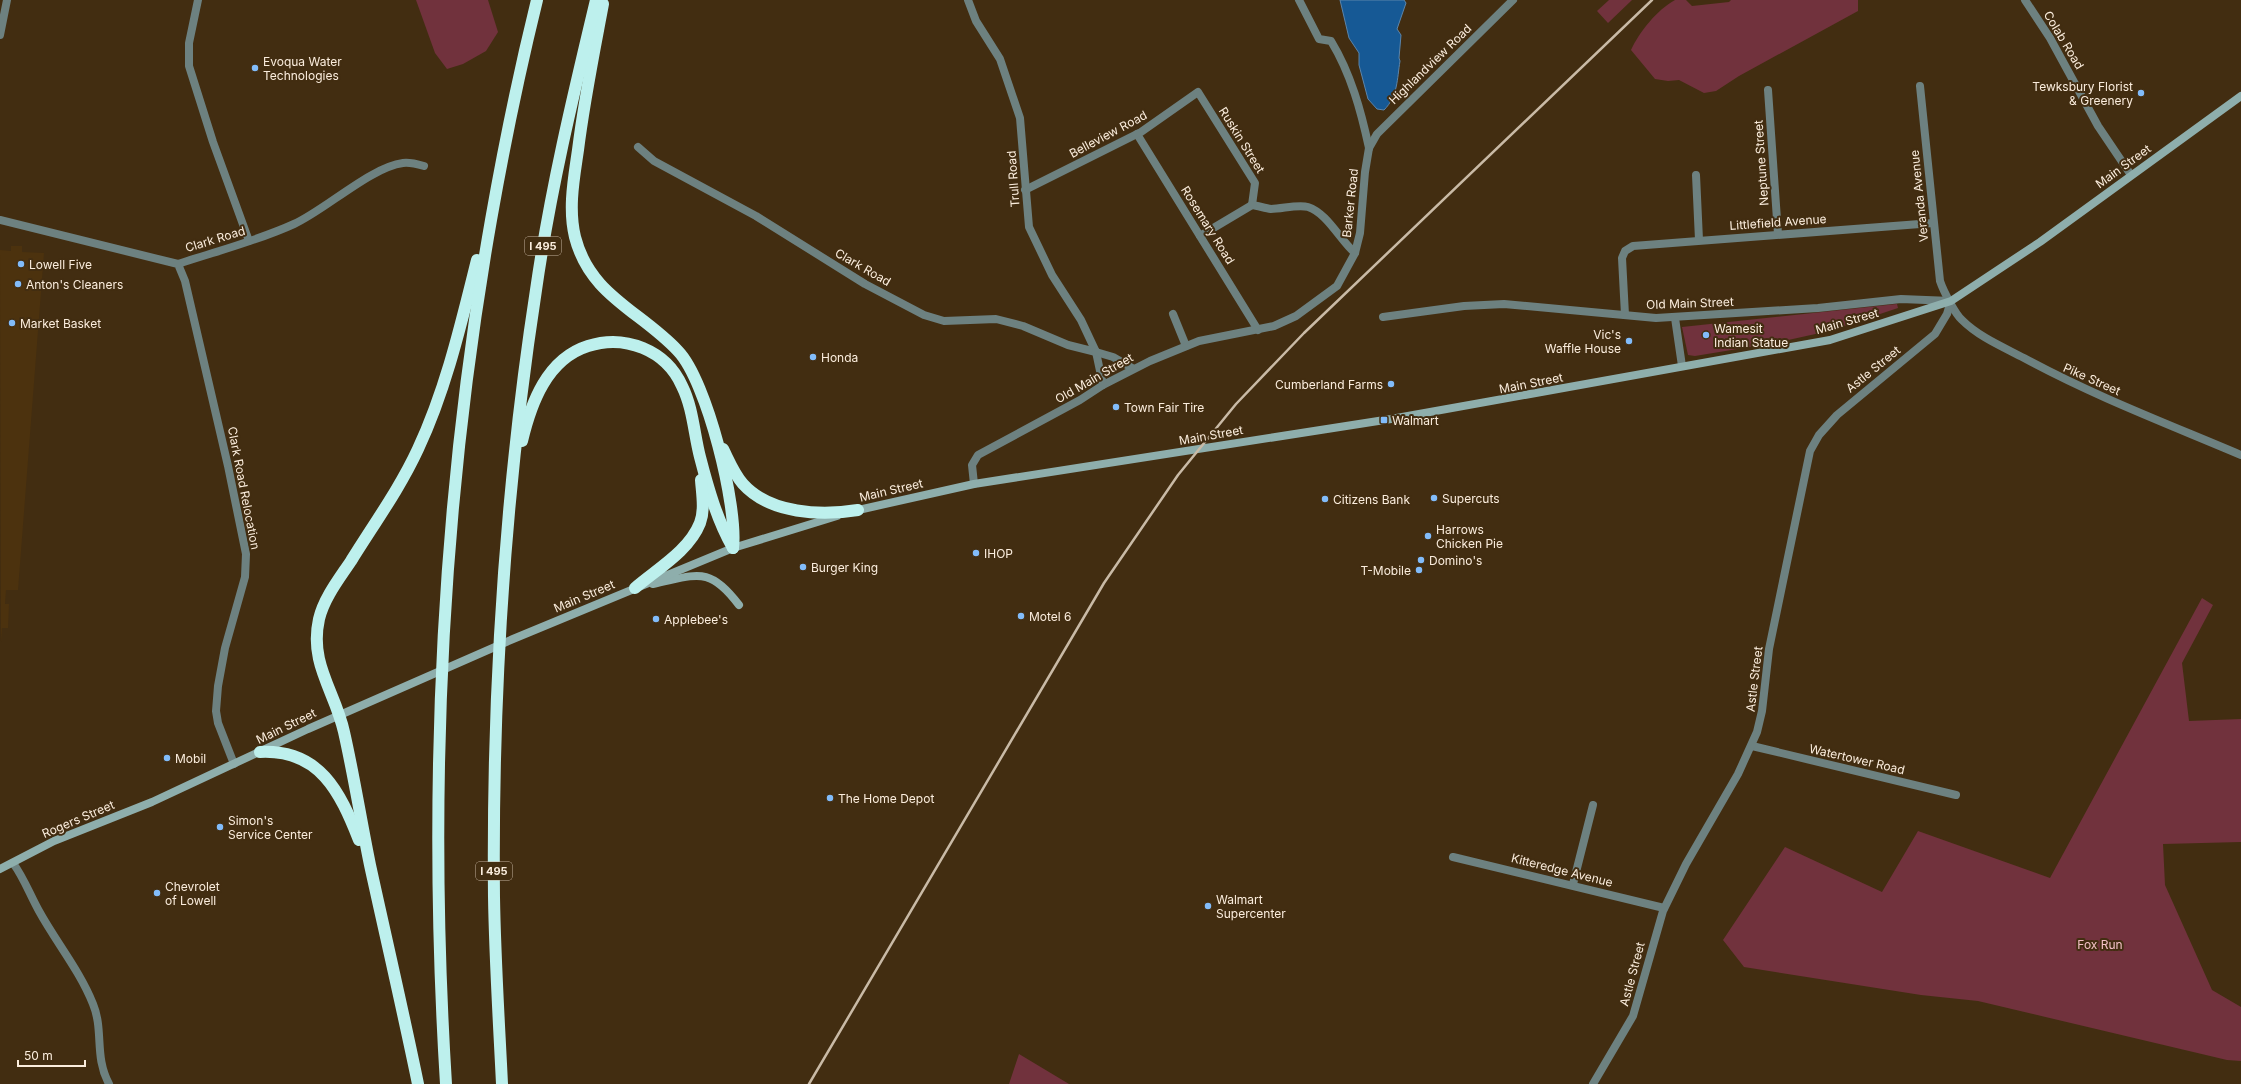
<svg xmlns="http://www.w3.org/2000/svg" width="2241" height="1084" viewBox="0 0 2241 1084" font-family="Inter,sans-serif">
  <rect width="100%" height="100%" fill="#422d11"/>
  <polygon fill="#4c320e" points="11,246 22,246 22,252 44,253 18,590 6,590 5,604 9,604 8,628 2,628 1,642 0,250 11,251"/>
  <g fill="#71323d">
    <polygon points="416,0 488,0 498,32 486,51 463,64 447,69 435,53"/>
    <polygon points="1609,0 1632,0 1608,23 1597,11"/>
    <path d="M1675,0H1686L1692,6L1729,2L1731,0H1858V11L1739,76L1716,91L1704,93L1679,80L1668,81L1655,79L1631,50C1640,31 1657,10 1675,0Z"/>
    <polygon points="1897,304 1898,308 1829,331 1774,343 1695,356 1688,355 1682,327"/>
    <polygon points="2202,598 2213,605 2182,663 2189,721 2241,719 2241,842 2163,844 2165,885 2212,990 2241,1007 2241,1061 2227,1060 1978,1001 1921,995 1744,967 1723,940 1785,847 1882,892 1918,831 2050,878"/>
    <polygon points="1019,1054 1069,1084 1009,1084"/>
  </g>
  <path fill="#165995" stroke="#5b85ab" d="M1340,0H1404L1406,3L1397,29L1401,35L1399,58L1400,61C1397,79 1398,96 1384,110L1377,109L1368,99L1359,65V53L1349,38Z"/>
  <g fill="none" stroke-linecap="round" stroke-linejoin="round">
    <g stroke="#6d8180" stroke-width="8">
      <polyline points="198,0 189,43 189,66 213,142 249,241"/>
      <path d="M1299,0L1319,39L1331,41C1351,74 1361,111 1369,148"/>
      <polyline points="2025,0 2050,38 2098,126 2131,175"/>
      <polyline points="0,35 7,0"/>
      <path d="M1920,86L1940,281C1943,290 1955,314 1962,320C1979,337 2003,347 2024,358C2094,396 2168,424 2241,455"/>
      <polyline points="1768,90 1778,234"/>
      <polyline points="1137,134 1258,330"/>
      <polyline points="638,147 654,161 756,216 865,284 924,315 944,321 996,319 1023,326 1068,345 1096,352"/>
      <polyline points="1696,175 1699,240"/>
      <polyline points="1025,190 1141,132 1198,92 1255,183 1252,205"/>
      <path d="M1252,205C1258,206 1265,208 1271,209C1282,209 1298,204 1308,207C1327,213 1340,240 1355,253"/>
      <polyline points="1200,236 1252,205"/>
      <path d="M178,264C217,251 257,241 294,224C325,210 371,167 403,163C410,162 417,164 424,166"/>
      <polyline points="1173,314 1186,346"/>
      <polyline points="1625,315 1622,258 1625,251 1633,246 1933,223"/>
      <polyline points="1383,317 1464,306 1504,304 1656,318 1818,308 1901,299 1951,301"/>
      <polyline points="1675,318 1682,366"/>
      <polyline points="1103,385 1150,361 1199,341 1274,326 1296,316 1337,286 1355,253 1360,233 1365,172 1369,148 1377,134 1513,0"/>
      <polyline points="1752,746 1956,795"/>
      <polyline points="1453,857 1664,908"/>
      <path d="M13,863C24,878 30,895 39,911C56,942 80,971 93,1004C104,1031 94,1056 109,1084"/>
      <polyline points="1573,884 1593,805"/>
    </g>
    <g stroke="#6d8180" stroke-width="8">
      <polyline points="968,0 976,21 1000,59 1020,118 1029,227 1052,275 1081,320 1096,352 1103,385 1080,400 978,455 972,465 974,484"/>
      <polyline points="0,220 178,264 185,281 228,466 246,554 245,577 225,648 218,686 216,711 218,723 234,764"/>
      <polyline points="1096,352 1113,357 1132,368"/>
      <polyline points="1593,1084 1633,1016 1663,911 1686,864 1738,774 1757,732 1762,711 1769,649 1810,451 1819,435 1837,415 1935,334 1947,314 1951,301"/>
    </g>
    <g stroke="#8eaeac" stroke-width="8">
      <polyline points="854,511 974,484 1391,419 1830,340 1951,301 2040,242 2241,96"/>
      <path d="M653,584C697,575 709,565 739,605"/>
      <polyline points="0,869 54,841 152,802 308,729 513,639 733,548 837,516"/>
    </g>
    <g stroke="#bdf0ed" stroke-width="12">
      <path d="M603,4C594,52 584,101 578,150C574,178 568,208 575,237C590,296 641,311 678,351C707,381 738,507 733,548"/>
      <path d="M522,441C531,403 547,359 588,346C625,334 666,350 682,386C693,408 694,434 700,457C708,488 717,520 733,548"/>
      <path d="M723,449C729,461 734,474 743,484C770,514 821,516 858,510"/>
      <path d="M635,588C657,569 689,551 700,523C705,510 702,494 701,480"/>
      <path d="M260,752C320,749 340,792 359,840"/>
      <path d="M418,1084C403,1011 386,938 370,865C361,821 354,776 344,732C335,691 309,664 319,619C324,598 339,579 351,561C374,524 400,488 418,449C446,389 461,324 477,260"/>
      <path d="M446,1084C428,795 441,505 491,220C504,146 519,73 537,0"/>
      <path d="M502,1084C499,1022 495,960 494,897C492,694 505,491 536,290C550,192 573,96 596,0"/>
    </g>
    <polyline stroke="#c9baa6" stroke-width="2.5" points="809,1084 1104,583 1178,475 1236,404 1304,333 1652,0"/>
  </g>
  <g fill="#82bcfa" stroke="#422d11" stroke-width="1.5">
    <circle cx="255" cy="68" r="4"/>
    <circle cx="2141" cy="93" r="4"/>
    <circle cx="21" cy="264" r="4"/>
    <circle cx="18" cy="284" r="4"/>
    <circle cx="12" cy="323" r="4"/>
    <circle cx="1706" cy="335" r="4"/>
    <circle cx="1629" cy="341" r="4"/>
    <circle cx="813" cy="357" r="4"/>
    <circle cx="1391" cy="384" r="4"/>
    <circle cx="1116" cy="407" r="4"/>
    <rect x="1380" y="416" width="8" height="8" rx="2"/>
    <circle cx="1434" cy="498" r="4"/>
    <circle cx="1325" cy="499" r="4"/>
    <circle cx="1428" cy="536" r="4"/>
    <circle cx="976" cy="553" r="4"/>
    <circle cx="1421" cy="560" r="4"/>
    <circle cx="803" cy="567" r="4"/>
    <circle cx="1419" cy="570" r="4"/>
    <circle cx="1021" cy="616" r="4"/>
    <circle cx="656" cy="619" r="4"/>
    <circle cx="167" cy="758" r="4"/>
    <circle cx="830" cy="798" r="4"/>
    <circle cx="220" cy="827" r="4"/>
    <circle cx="157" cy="893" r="4"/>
    <circle cx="1208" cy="906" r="4"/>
  </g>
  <g text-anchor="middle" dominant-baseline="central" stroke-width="4" stroke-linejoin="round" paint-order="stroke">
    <g fill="#422d11" stroke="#c4b3a0" stroke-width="1">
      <rect x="525" y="237" width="36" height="18" rx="3"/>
      <rect x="476" y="862" width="36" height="18" rx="3"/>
    </g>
    <g font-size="11" font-weight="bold" fill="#fbeddd">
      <text x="543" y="246">I 495</text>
      <text x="494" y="871">I 495</text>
    </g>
    <g font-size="12" fill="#fbeddd" stroke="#422d11">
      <text transform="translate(2064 40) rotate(59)">Colab Road</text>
      <text transform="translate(1430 64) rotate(-44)">Highlandview Road</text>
      <text transform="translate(1108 134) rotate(-28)">Belleview Road</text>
      <text transform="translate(1242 140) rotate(58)">Ruskin Street</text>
      <text transform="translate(1761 163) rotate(-94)">Neptune Street</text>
      <text transform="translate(2123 166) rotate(-36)">Main Street</text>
      <text transform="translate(1013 179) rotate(-94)">Trull Road</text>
      <text transform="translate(1919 196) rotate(-96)">Veranda Avenue</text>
      <text transform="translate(1350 203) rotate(-84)">Barker Road</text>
      <text transform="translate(1778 222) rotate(-4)">Littlefield Avenue</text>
      <text transform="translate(1208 225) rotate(58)">Rosemary Road</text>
      <text transform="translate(215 239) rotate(-17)">Clark Road</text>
      <text transform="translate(863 267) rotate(30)">Clark Road</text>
      <text transform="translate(1690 303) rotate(-2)">Old Main Street</text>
      <text transform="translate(1847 321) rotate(-16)">Main Street</text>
      <text transform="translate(1873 369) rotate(-39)">Astle Street</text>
      <text transform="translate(1094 378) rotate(-30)">Old Main Street</text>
      <text transform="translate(2092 379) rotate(24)">Pike Street</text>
      <text transform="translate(1531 383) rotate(-11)">Main Street</text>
      <text transform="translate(1211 435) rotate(-10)">Main Street</text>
      <text transform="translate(244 488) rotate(79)">Clark Road Relocation</text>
      <text transform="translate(891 490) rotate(-13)">Main Street</text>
      <text transform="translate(584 596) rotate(-23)">Main Street</text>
      <text transform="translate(1754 679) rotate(-83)">Astle Street</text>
      <text transform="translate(286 726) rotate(-26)">Main Street</text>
      <text transform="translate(1857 759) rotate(13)">Watertower Road</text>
      <text transform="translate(78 819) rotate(-23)">Rogers Street</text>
      <text transform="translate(1562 870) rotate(14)">Kitteredge Avenue</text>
      <text transform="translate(1632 974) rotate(-75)">Astle Street</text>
    </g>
    <g font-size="12" fill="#fbeddd" stroke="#422d11" text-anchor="start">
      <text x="263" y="61">Evoqua Water<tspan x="263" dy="14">Technologies</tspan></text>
      <text x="2133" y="86" text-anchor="end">Tewksbury Florist<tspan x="2133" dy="14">&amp; Greenery</tspan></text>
      <text x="29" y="264">Lowell Five</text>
      <text x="26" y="284">Anton's Cleaners</text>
      <text x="20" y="323">Market Basket</text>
      <text x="1714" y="328">Wamesit<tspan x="1714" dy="14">Indian Statue</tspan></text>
      <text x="1621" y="334" text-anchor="end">Vic's<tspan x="1621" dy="14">Waffle House</tspan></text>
      <text x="821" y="357">Honda</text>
      <text x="1383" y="384" text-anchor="end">Cumberland Farms</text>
      <text x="1124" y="407">Town Fair Tire</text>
      <text x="1392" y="420">Walmart</text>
      <text x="1442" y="498">Supercuts</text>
      <text x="1333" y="499">Citizens Bank</text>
      <text x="1436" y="529">Harrows<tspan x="1436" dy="14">Chicken Pie</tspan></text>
      <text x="984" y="553">IHOP</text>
      <text x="1429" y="560">Domino's</text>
      <text x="811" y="567">Burger King</text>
      <text x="1411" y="570" text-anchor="end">T-Mobile</text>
      <text x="1029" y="616">Motel 6</text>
      <text x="664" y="619">Applebee's</text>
      <text x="175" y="758">Mobil</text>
      <text x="838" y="798">The Home Depot</text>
      <text x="228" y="820">Simon's<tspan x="228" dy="14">Service Center</tspan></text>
      <text x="165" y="886">Chevrolet<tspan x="165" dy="14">of Lowell</tspan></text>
      <text x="1216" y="899">Walmart<tspan x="1216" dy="14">Supercenter</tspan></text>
    </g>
    <g font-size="12" fill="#f3c0c6" stroke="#422d11">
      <text x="2100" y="944">Fox Run</text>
    </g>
  </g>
  <path d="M18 1060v6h67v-6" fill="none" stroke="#fbeddd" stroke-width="2"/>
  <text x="24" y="1060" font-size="12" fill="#fbeddd" stroke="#422d11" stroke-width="3" paint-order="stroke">50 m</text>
</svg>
